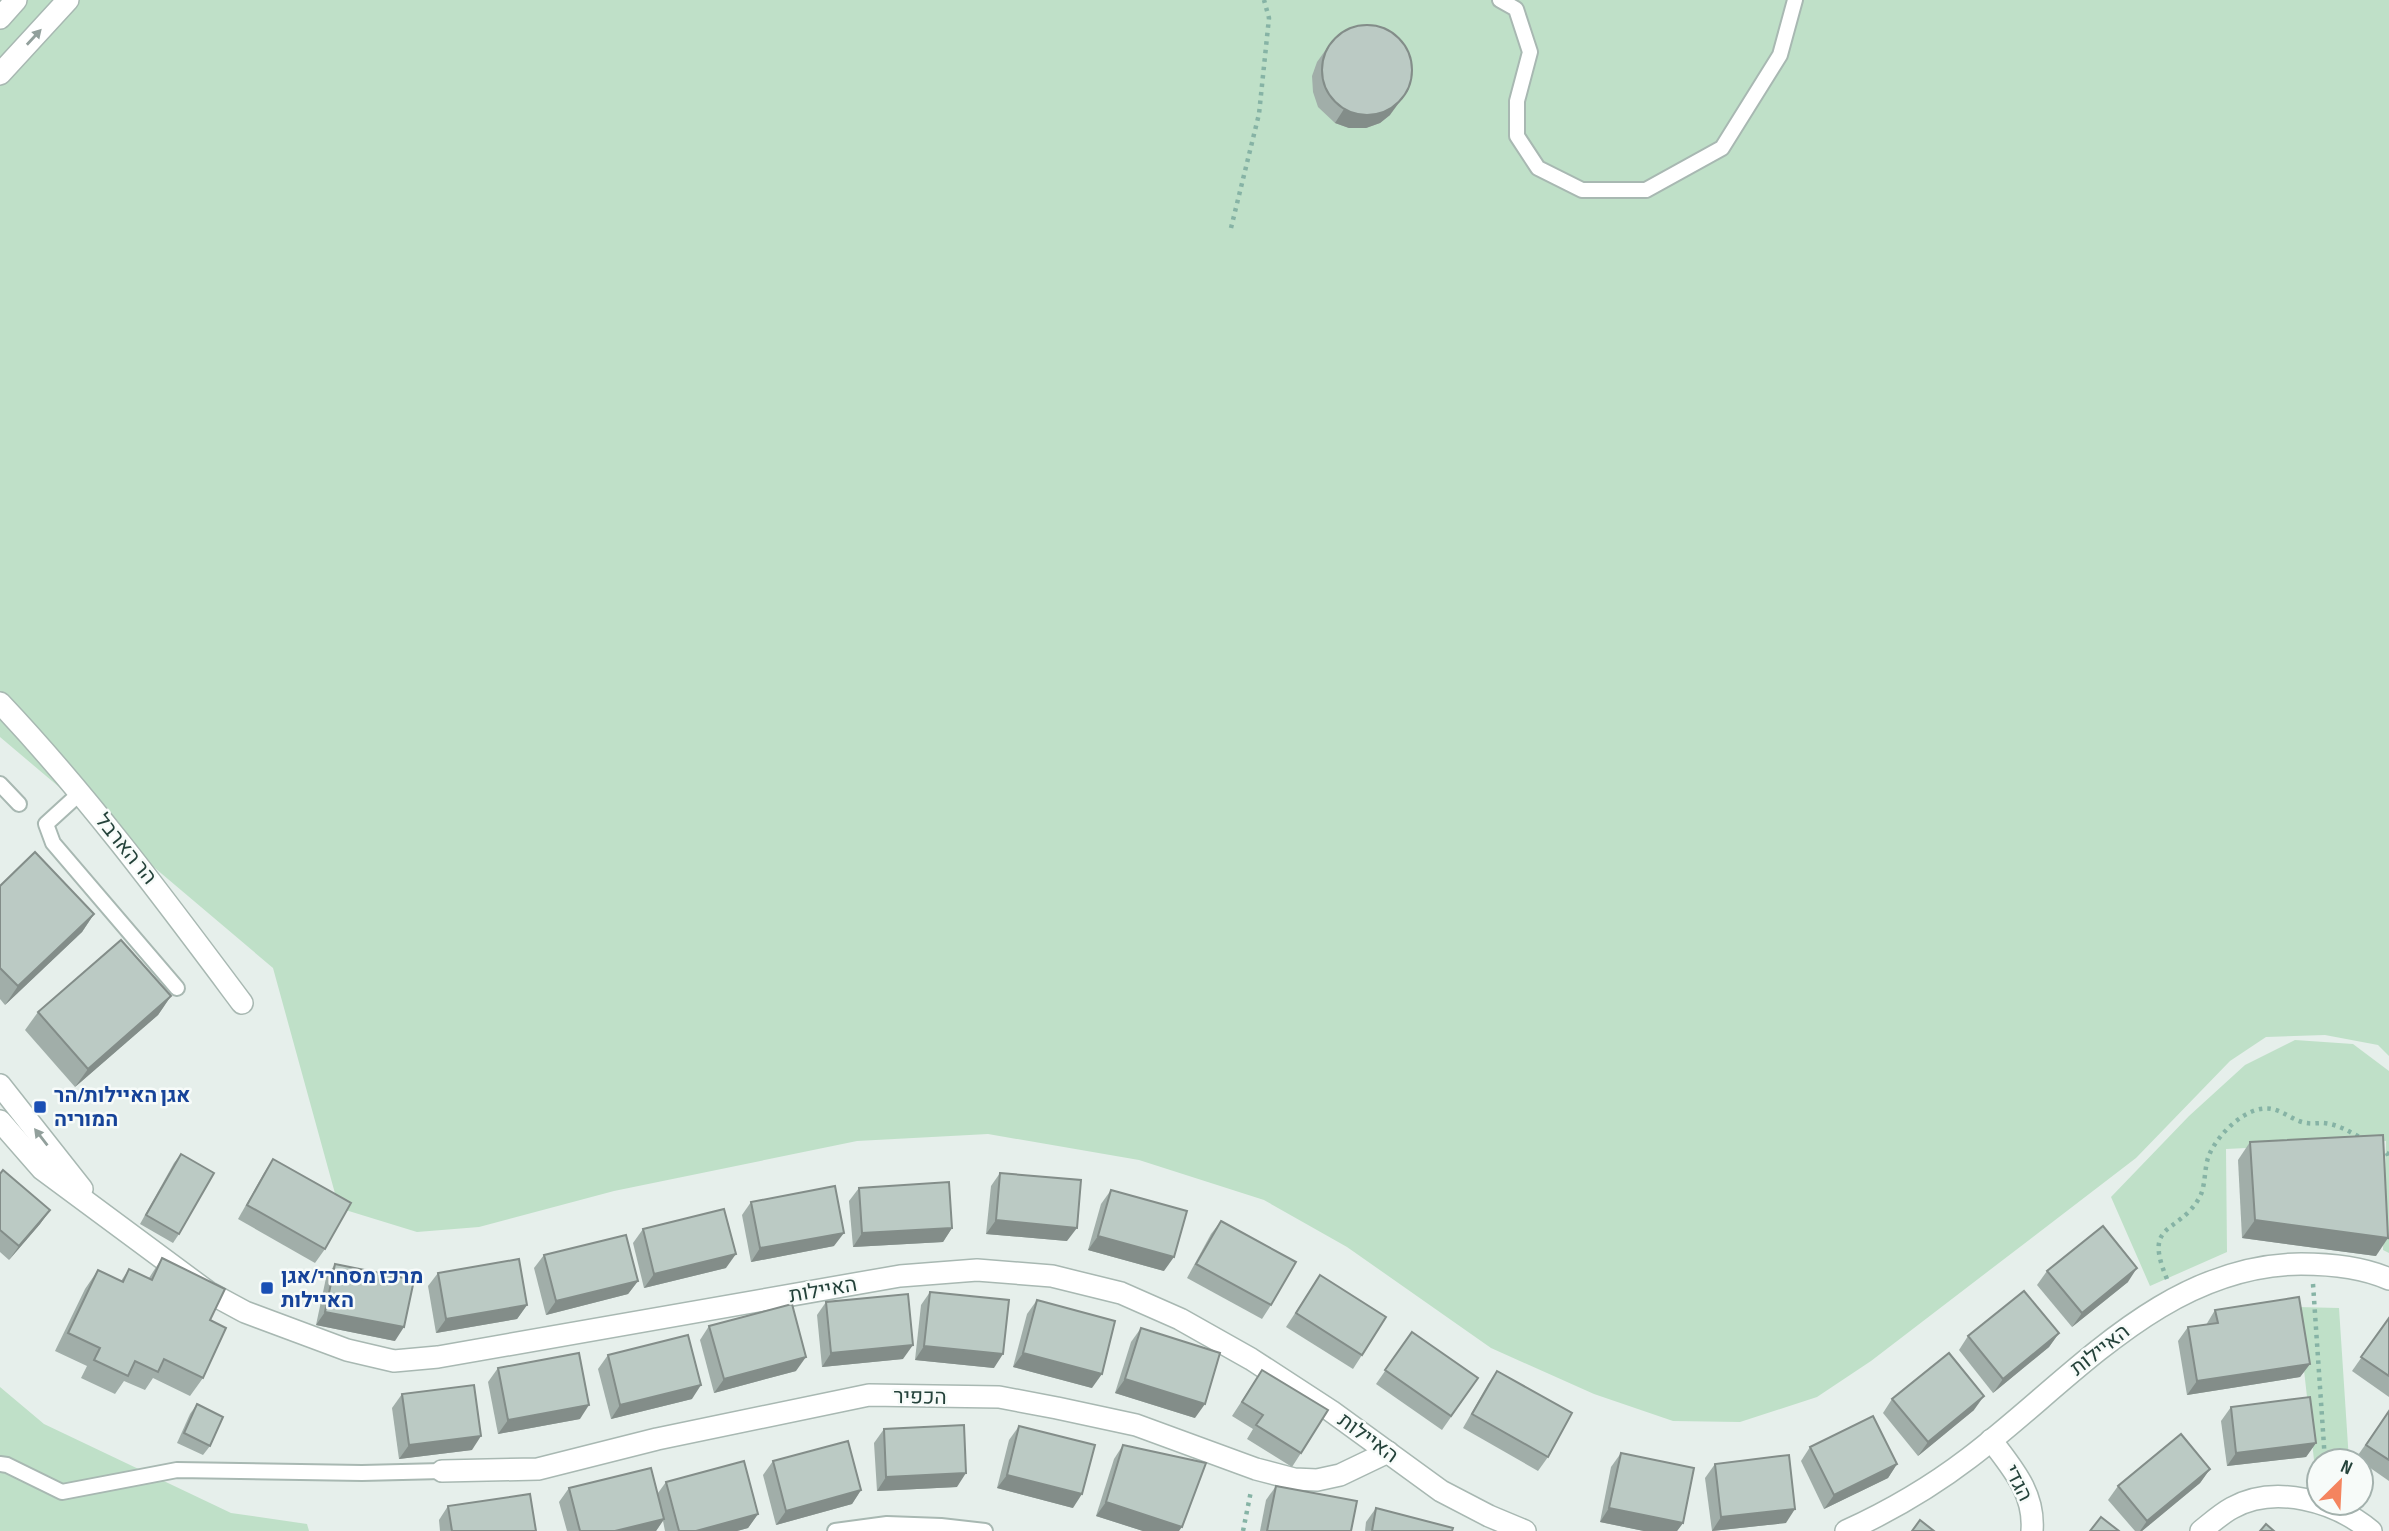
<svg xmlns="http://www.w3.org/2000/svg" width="2389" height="1531" viewBox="0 0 2389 1531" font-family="'Sofia Sans Condensed',Heebo,sans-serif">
  <rect width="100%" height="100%" fill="#e6efeb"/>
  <g fill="#bfe0c8">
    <polygon points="0,0 2389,0 2389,1056 2378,1045 2325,1035 2266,1037 2230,1061 2136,1158 1871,1361 1817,1397 1740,1422 1673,1421 1594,1394 1491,1348 1347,1247 1264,1200 1139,1160 988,1134 857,1141 614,1191 479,1227 417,1232 339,1208 273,968 0,737"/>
    <polygon points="2295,1040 2353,1044 2389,1071 2389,1253 2383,1250 2386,1141 2226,1149 2227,1252 2150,1286 2111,1197 2189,1116 2245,1065"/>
    <polygon points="2297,1307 2339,1308 2349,1461 2319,1461 2319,1471 2315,1469"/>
    <polygon points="0,1387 44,1424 231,1513 307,1524 309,1531 0,1531"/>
  </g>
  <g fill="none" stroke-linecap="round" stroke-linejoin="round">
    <defs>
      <g id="service">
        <polyline points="1500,0 1516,9 1530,52 1517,101 1517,136 1538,168 1582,190 1646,190 1722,148 1780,55 1795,0"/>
        <polyline points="0,784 19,804"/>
        <polyline points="80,793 46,824 53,843 177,988"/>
        <polyline points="0,1464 7,1465 62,1492 177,1470 362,1473 442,1471"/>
        <polyline points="835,1531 887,1524 941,1526 985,1531"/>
      </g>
      <g id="minor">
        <path d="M0,703C89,797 165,900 242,1003"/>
        <path d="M1991,1440C2012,1468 2035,1493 2032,1531"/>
        <polyline points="442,1471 538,1469 657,1439 869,1395 999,1397 1057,1408 1136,1425 1256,1469 1294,1479 1317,1480 1340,1475 1388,1452"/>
        <path d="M2201,1531C2211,1523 2221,1514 2232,1508C2275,1484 2335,1501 2371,1531"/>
      </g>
      <g id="tertiary">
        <polyline points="0,18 16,0"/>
        <polyline points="0,74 68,0"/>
        <polyline points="0,1085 82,1189"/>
        <polyline points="0,1121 42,1169 208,1292 245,1312 347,1350 394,1361 438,1357 900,1276 977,1270 1052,1276 1121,1293 1180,1319 1251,1359 1331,1411 1441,1491 1489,1516 1525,1531"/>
        <path d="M1846,1531C1890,1511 1931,1487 1969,1458C2070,1382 2163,1265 2301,1264C2331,1264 2362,1267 2389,1279"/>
      </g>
    </defs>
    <use href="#service" stroke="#a8b8b2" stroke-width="18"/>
    <use href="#minor" stroke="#a8b8b2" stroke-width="24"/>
    <use href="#tertiary" stroke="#a8b8b2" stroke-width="24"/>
    <g stroke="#86b3a5" stroke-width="4.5" stroke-dasharray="3.5 5" stroke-linecap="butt">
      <polyline points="1231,228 1259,114 1269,18 1264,0"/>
      <polyline points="2379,1149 2387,1153 2389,1159"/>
      <path d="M2167,1279C2143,1222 2176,1235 2198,1200C2207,1187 2203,1167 2210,1153C2219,1133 2248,1104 2272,1109C2284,1111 2295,1122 2307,1123C2312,1124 2318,1123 2323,1123C2338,1124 2350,1132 2363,1139"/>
      <polyline points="2313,1284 2325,1461"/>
      <polyline points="1243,1531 1251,1491"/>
    </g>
    <use href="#service" stroke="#fff" stroke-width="14"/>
    <use href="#minor" stroke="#fff" stroke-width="21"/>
    <use href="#tertiary" stroke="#fff" stroke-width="21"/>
  </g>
  <g fill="#a1aea9">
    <polygon points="1327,48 1390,115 1380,123 1366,128 1349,128 1335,123 1318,107 1313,92 1312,76 1317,62"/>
    <polygon points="0,886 94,914 82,932 5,1005 0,999"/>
    <polygon points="171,996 158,1015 75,1087 25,1030 38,1012"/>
    <polygon points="2250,1142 2376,1256 2242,1238 2238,1160"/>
    <polygon points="181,1154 179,1234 173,1243 140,1224 174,1163"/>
    <polygon points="273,1159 325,1249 315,1263 238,1219 264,1173"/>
    <polygon points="1000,1173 1067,1241 986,1234 991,1186"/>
    <polygon points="0,1174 50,1210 40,1224 9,1260 0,1252"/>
    <polygon points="859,1188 952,1228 943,1242 853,1247 849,1201"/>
    <polygon points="1111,1190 1164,1271 1088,1250 1101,1204"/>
    <polygon points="751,1202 834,1246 751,1262 742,1215"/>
    <polygon points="1221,1221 1271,1305 1262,1319 1187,1278 1211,1234"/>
    <polygon points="643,1229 726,1268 644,1288 633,1243"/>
    <polygon points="544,1255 638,1281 628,1294 546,1315 534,1268"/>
    <polygon points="162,1258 210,1320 203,1378 190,1396 153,1378 145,1390 124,1381 115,1394 81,1378 87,1366 55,1351 85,1289 98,1270 121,1281 129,1269 149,1278"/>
    <polygon points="335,1264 395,1341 316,1325 326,1278"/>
    <polygon points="2047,1271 2128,1282 2072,1327 2037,1285"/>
    <polygon points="438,1273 527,1305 517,1319 436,1333 428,1286"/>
    <polygon points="1320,1275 1362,1355 1353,1369 1286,1327"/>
    <polygon points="930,1292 994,1368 915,1360 921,1305"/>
    <polygon points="1037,1300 1092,1388 1013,1367 1027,1314"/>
    <polygon points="826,1302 903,1359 822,1367 817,1315"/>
    <polygon points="2215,1310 2310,1364 2300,1377 2187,1395 2178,1341 2188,1327 2206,1325"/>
    <polygon points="2389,1318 2389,1397 2352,1371"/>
    <polygon points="709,1326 796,1371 714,1393 700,1340"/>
    <polygon points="1141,1328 1195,1418 1115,1393 1131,1342"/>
    <polygon points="1412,1332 1478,1378 1442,1430 1376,1384"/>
    <polygon points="2059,1333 2049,1347 1993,1393 1959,1350 1968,1336"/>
    <polygon points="608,1355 692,1399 611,1419 598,1369"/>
    <polygon points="498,1368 580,1419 498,1434 488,1382"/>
    <polygon points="1262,1370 1301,1453 1292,1467 1247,1439 1253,1429 1232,1416"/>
    <polygon points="1497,1371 1548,1457 1538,1471 1463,1428 1488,1384"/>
    <polygon points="402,1394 472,1450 399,1459 392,1408"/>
    <polygon points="1892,1399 1974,1410 1918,1456 1883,1413"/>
    <polygon points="197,1404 210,1446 203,1455 177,1443 190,1414"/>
    <polygon points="2231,1407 2316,1443 2306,1457 2227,1466 2221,1421"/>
    <polygon points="2389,1411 2389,1481 2356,1458"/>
    <polygon points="1019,1426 1073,1508 997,1488 1009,1440"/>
    <polygon points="884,1429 957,1487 877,1491 874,1443"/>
    <polygon points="1123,1445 1179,1531 1143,1531 1096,1516 1114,1459"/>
    <polygon points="1810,1447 1897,1464 1888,1478 1824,1509 1801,1461"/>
    <polygon points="1621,1453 1683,1523 1677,1531 1644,1531 1600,1522 1611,1467"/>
    <polygon points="773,1461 861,1490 852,1504 776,1525 763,1475"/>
    <polygon points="1715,1464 1786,1523 1712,1531 1705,1478"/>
    <polygon points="2210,1469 2200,1483 2142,1531 2135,1531 2108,1500 2118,1486"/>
    <polygon points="666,1482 758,1514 748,1528 737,1531 665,1531 663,1521 656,1531 567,1531 559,1502 569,1488 658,1493"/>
    <polygon points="1276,1486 1351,1531 1260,1531 1266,1500"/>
    <polygon points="448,1506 536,1531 440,1531 439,1520"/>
    <polygon points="1376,1508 1452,1531 1365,1531 1366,1522"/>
  </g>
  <g fill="#838d89">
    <polygon points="1409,89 1390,115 1380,123 1366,128 1349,128 1335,123 1344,109"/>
    <polygon points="94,914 82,932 5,1005 18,986"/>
    <polygon points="171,996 158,1015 75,1087 88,1069"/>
    <polygon points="50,1210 40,1224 9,1260 19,1246"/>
    <polygon points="996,1220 1077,1228 1067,1241 986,1234"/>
    <polygon points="2255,1220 2388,1238 2376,1256 2242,1238"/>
    <polygon points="952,1228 943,1242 853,1247 862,1233"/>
    <polygon points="844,1233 834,1246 751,1262 760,1248"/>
    <polygon points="1098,1236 1174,1257 1164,1271 1088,1250"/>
    <polygon points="736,1254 726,1268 644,1288 654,1274"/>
    <polygon points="2137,1268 2128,1282 2072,1327 2082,1313"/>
    <polygon points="638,1281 628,1294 546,1315 556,1301"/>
    <polygon points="527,1305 517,1319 436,1333 446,1319"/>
    <polygon points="325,1312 404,1327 395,1341 316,1325"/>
    <polygon points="2059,1333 2049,1347 1993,1393 2003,1379"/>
    <polygon points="913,1345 903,1359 822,1367 831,1353"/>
    <polygon points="924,1346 1003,1354 994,1368 915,1360"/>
    <polygon points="1023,1353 1102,1374 1092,1388 1013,1367"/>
    <polygon points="806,1357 796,1371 714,1393 724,1379"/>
    <polygon points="2310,1364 2300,1377 2187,1395 2197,1381"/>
    <polygon points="1125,1379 1205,1404 1195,1418 1115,1393"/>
    <polygon points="701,1385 692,1399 611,1419 620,1405"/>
    <polygon points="1984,1396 1974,1410 1918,1456 1928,1442"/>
    <polygon points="589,1405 580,1419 498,1434 508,1420"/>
    <polygon points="481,1436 472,1450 399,1459 409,1445"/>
    <polygon points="2316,1443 2306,1457 2227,1466 2236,1453"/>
    <polygon points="1897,1464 1888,1478 1824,1509 1834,1495"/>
    <polygon points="2210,1469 2200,1483 2142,1531 2140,1531 2147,1521"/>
    <polygon points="966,1473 957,1487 877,1491 886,1477"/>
    <polygon points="1007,1475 1082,1494 1073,1508 997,1488"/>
    <polygon points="861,1490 852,1504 776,1525 786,1511"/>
    <polygon points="1106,1502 1182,1527 1179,1531 1143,1531 1096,1516"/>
    <polygon points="1609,1508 1683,1523 1677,1531 1644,1531 1600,1522"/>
    <polygon points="1795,1509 1786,1523 1712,1531 1721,1517"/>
    <polygon points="758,1514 748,1528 737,1531 696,1531"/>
    <polygon points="664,1519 656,1531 615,1531"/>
  </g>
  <g fill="#bbcac4" stroke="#838d89" stroke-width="2">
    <circle cx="1367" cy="70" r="45"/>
    <polygon points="35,852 94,914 18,986 0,968 0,886"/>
    <polygon points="121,940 171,996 88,1069 38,1012"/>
    <polygon points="2383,1135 2388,1238 2255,1220 2250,1142"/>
    <polygon points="181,1154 214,1173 179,1234 146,1215"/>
    <polygon points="273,1159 351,1203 325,1249 247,1205"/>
    <polygon points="3,1170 50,1210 19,1246 0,1230 0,1174"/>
    <polygon points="1000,1173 1081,1180 1077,1228 996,1220"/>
    <polygon points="949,1182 952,1228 862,1233 859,1188"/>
    <polygon points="835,1186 844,1233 760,1248 751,1202"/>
    <polygon points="1111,1190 1187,1211 1174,1257 1098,1236"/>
    <polygon points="724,1209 736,1254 654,1274 643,1229"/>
    <polygon points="1221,1221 1296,1262 1271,1305 1196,1264"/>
    <polygon points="2103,1226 2137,1268 2082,1313 2047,1271"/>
    <polygon points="626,1235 638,1281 556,1301 544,1255"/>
    <polygon points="162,1258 225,1289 210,1320 226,1328 203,1378 164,1359 158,1372 135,1361 128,1376 94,1360 100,1348 68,1333 98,1270 123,1282 129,1269 152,1280"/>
    <polygon points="519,1259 527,1305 446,1319 438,1273"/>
    <polygon points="335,1264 414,1280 404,1327 325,1312"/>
    <polygon points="1320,1275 1386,1317 1362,1355 1296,1313"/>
    <polygon points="2024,1291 2059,1333 2003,1379 1968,1336"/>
    <polygon points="930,1292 1009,1300 1003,1354 924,1346"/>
    <polygon points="908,1294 913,1345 831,1353 826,1302"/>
    <polygon points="2299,1297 2310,1364 2197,1381 2188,1327 2218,1323 2215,1310"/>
    <polygon points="1037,1300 1115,1321 1102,1374 1023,1353"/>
    <polygon points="792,1304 806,1357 724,1379 709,1326"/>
    <polygon points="2389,1318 2389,1376 2361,1357"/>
    <polygon points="1141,1328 1220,1353 1205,1404 1125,1379"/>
    <polygon points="1412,1332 1478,1378 1451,1416 1385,1370"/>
    <polygon points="688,1335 701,1385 620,1405 608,1355"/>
    <polygon points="579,1353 589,1405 508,1420 498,1368"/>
    <polygon points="1949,1353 1984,1396 1928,1442 1892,1399"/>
    <polygon points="1262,1370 1328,1410 1301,1453 1256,1425 1263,1415 1242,1402"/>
    <polygon points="1497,1371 1572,1413 1548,1457 1472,1414"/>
    <polygon points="474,1385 481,1436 409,1445 402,1394"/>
    <polygon points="2310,1397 2316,1443 2236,1453 2231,1407"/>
    <polygon points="197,1404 223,1417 210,1446 184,1433"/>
    <polygon points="2389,1411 2389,1460 2366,1445"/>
    <polygon points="1873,1416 1897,1464 1834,1495 1810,1447"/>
    <polygon points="964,1425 966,1473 886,1477 884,1429"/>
    <polygon points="1019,1426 1095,1445 1082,1494 1007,1475"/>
    <polygon points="2181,1434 2210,1469 2147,1521 2118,1486"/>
    <polygon points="848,1441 861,1490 786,1511 773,1461"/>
    <polygon points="1123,1445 1206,1463 1182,1527 1106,1502"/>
    <polygon points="1621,1453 1694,1468 1683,1523 1609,1508"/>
    <polygon points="1789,1455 1795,1509 1721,1517 1715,1464"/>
    <polygon points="744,1461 758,1514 696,1531 679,1531 666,1482"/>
    <polygon points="651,1468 664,1519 615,1531 580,1531 569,1488"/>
    <polygon points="1276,1486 1357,1501 1351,1531 1267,1531"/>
    <polygon points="530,1494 536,1531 452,1531 448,1506"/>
    <polygon points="1376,1508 1453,1528 1452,1531 1372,1531"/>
    <polygon points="2101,1517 2119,1531 2090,1531"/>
    <polygon points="1920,1520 1934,1531 1912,1531"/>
    <polygon points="2266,1524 2274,1531 2260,1531"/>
  </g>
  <defs><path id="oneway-solid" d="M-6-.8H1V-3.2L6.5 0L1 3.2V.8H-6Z" transform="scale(1.75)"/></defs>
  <g fill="#92a09c">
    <use href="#oneway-solid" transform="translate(34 37) rotate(-47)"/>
    <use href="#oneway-solid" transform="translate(41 1137) rotate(-128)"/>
  </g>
  <g fill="#1a4fb4" stroke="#f7fbf9" stroke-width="2.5">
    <rect x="33" y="1100" width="14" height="14" rx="3.5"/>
    <rect x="260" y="1281" width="14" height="14" rx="3.5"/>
  </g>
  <g text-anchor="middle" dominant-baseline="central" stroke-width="5" stroke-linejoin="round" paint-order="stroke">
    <g font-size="21" fill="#24423a" stroke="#f7fbf9">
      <text transform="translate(126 849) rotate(51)">הר הארבל</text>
      <text transform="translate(823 1290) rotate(-10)">האיילות</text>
      <text transform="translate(2100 1350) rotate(-38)">האיילות</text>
      <text transform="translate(920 1397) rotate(1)">הכפיר</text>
      <text transform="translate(1368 1438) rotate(36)">האיילות</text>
      <text transform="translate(2018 1483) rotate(63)">הגדי</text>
    </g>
    <g font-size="21" font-weight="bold" fill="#164399" stroke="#f7fbf9" text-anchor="start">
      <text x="54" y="1095">אגן האיילות/הר<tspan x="54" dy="24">המוריה</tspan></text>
      <text x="281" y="1276">מרכז מסחרי/אגן<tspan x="281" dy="24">האיילות</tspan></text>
    </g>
  </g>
  <g transform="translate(2340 1482) rotate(24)"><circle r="33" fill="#f7fbf9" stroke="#a3b1ad" stroke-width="2"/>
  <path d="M0-5L12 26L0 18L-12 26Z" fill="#f4845f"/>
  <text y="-10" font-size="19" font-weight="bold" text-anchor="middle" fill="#24423a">N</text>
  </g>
</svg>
